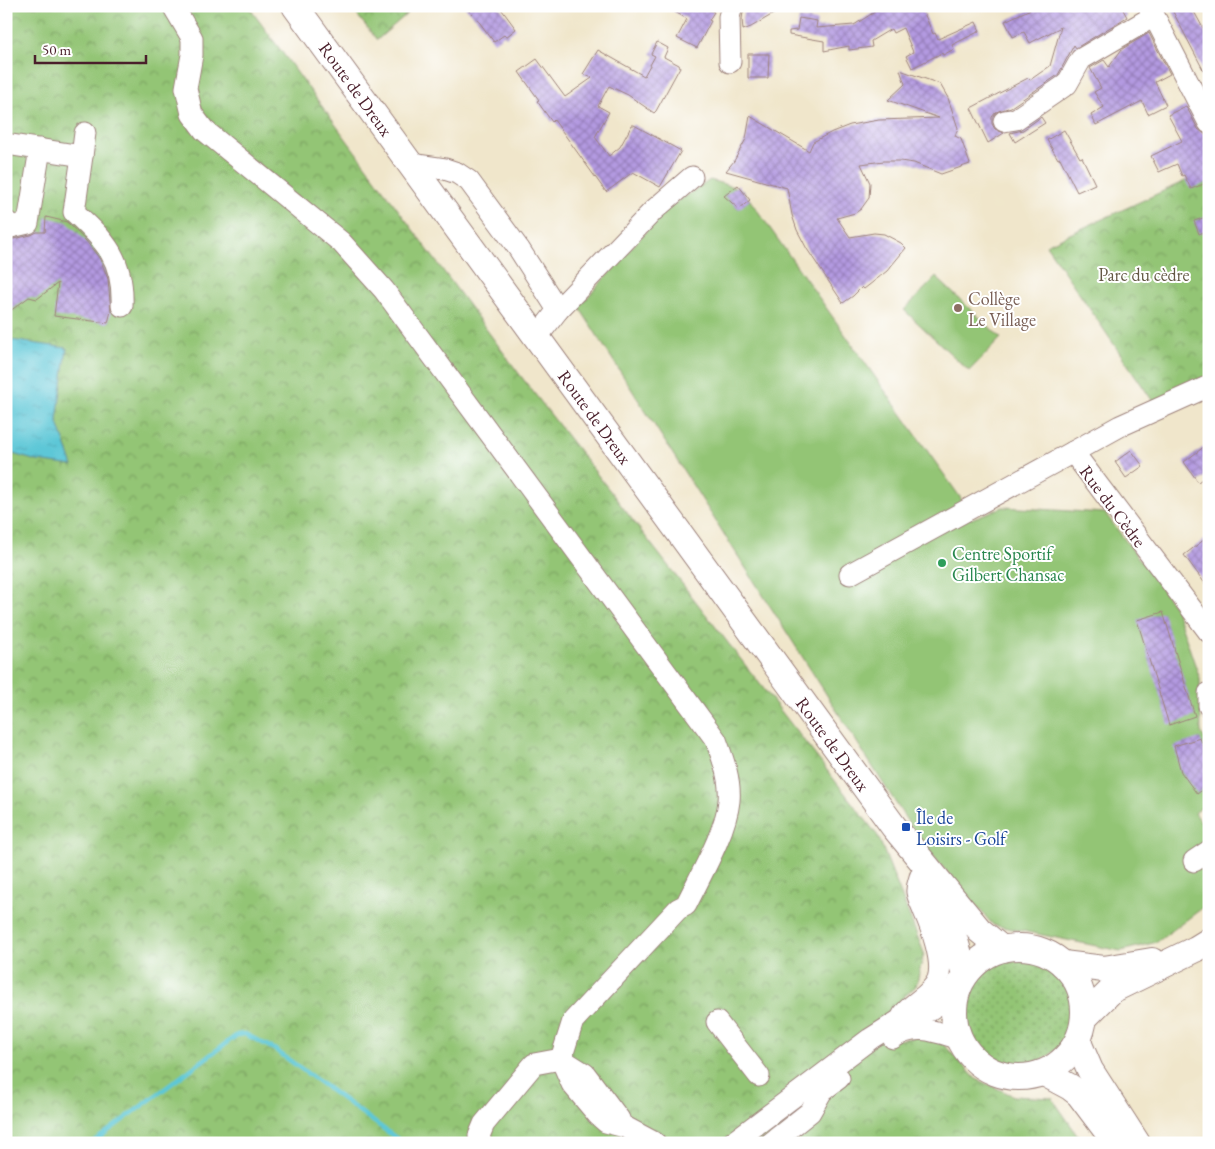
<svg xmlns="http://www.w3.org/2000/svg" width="1215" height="1149" viewBox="0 0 1215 1149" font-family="'EB Garamond',serif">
  <defs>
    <pattern id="grass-dots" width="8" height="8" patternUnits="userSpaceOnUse" patternTransform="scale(1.25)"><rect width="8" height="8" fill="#93c575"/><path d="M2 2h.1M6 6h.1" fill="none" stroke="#7a9f60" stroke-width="1.8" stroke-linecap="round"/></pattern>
    <pattern id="park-crowns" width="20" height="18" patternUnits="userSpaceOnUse" patternTransform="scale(1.25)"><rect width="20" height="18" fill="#93c575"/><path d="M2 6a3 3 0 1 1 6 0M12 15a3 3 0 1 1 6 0" fill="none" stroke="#7a9f60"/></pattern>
    <pattern id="water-ripples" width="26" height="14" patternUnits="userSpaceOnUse" patternTransform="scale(1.25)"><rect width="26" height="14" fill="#5dc7d7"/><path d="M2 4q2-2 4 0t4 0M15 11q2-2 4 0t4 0" fill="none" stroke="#52aab9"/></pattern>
    <pattern id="building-cross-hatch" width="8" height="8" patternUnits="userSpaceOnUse" patternTransform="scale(1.25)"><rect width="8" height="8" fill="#b39ae1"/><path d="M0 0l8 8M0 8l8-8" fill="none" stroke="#947db7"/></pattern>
  </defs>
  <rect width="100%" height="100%" fill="#fff"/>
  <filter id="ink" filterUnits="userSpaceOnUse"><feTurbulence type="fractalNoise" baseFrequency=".02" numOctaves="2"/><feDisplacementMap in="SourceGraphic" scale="10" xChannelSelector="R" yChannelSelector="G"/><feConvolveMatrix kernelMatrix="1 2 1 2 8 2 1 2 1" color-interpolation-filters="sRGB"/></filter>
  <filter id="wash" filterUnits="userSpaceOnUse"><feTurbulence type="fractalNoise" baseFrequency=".0096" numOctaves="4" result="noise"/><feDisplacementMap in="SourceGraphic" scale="20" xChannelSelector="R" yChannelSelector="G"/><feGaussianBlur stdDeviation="1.12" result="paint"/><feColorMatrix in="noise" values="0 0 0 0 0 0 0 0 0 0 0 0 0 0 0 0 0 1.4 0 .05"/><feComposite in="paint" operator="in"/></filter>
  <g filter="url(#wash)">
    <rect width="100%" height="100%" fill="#f0e6cb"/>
    <circle fill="url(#grass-dots)" stroke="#6e7250" cx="1020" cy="1011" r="53"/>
    <g fill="url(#park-crowns)" stroke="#6e7250">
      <polygon points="6,6 248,6 520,375 878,836 924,953 916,986 884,1015 896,1040 935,1035 976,1079 1014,1096 1052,1098 1083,1143 6,1143"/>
      <polygon points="350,6 416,6 377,40"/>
      <polygon points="1209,170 1209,375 1154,403 1046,245"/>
    </g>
    <g fill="#93c575" stroke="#6e7250">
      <polygon points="710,180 741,189 750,200 960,497 971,519 1003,507 1105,513 1175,607 1200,679 1201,733 1209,745 1209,801 1195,813 1209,833 1209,903 1157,942 1121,951 993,925 920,841 579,307 665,210"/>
      <polygon points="936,277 1001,338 969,371 904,310"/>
    </g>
    <polygon fill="url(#water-ripples)" stroke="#547381" points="11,340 67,348 57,420 73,466 37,461 6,452 6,376"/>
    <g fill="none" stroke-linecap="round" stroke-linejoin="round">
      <polyline stroke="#5dc7d7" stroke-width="4.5" points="92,1143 237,1035 245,1034 274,1049 403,1143"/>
    </g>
    <g id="blocks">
      <g fill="url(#building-cross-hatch)">
        <polygon points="464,6 499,6 516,29 506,37 504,35 494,42 477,19"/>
        <polygon points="665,6 703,6 714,12 709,20 711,21 697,48 677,38 687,19"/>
        <polygon points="744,6 787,6 751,27 743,30 742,19"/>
        <polygon points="884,6 921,6 933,34 935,33 938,39 976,22 980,31 952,45 954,49 943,55 942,53 912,68 906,56 913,52 903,28 893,33 891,29 871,41 872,47 849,50 849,46 824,51 824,41 789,35 789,31 797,30 799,18 817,21 816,28 854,25"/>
        <polygon points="1037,6 1121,6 1127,17 1076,48 1074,45 1058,75 1011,107 996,112 992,117 992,124 995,129 1004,133 988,143 971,108 1028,78 1030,80 1050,66 1061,27 1030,43 1024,32 1013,37 1005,21"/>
        <polygon points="1170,6 1191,6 1209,39 1209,81"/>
        <polygon points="1149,33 1170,74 1155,82 1166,105 1148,114 1142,101 1096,125 1091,115 1104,107 1094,92 1101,88 1090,68 1104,60 1109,67 1122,49"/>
        <polygon points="657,42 668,48 664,57 679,65 680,67 656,111 654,113 628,95 609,86 598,106 609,112 595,137 609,156 620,147 632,125 634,125 681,151 660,187 633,172 606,192 554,120 552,122 537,101 539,100 519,72 537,59 565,97 592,78 583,74 598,50 644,76 655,56 651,54"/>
        <polygon points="748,54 769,54 768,78 748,78"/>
        <polygon points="900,70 940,84 948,98 958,128 955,136 961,139 970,164 941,174 914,163 900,161 884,161 861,164 870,183 869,198 861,209 855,213 837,218 850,237 874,233 884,234 901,243 906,248 887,271 864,289 862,287 853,296 843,303 807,249 797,230 792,215 787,188 726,171 734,161 746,139 750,116 809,151 813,142 832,132 850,125 879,120 939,118 888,100 905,84"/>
        <polygon points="1186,106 1198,129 1206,135 1209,140 1209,182 1191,189 1184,175 1182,176 1177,164 1159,172 1151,156 1182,141 1168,115"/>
        <polygon points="1041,117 1045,123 1015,142 1010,133 1023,130"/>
        <polygon points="1064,130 1080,158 1082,157 1095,184 1077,192 1060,158 1058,159 1047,140"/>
        <polygon points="738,185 750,200 739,209 724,196"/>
        <polygon points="1209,216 1209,230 1199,234 1194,221"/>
        <polygon points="46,217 67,222 86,241 100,259 108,279 109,291 111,311 108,323 54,316 58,283 37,299 29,297 6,314 6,238 14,239 31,235 37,232 45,232"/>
        <polygon points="1209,443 1209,474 1198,482 1184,462"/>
        <polygon points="1131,450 1143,466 1126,478 1115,462"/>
        <polygon points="1209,536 1209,589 1184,555"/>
        <polygon points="1163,612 1195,716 1169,725 1137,620"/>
        <polygon points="1200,738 1205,750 1209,749 1209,785 1197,794 1181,772 1174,746"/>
      </g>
    </g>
  </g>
  <g filter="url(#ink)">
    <use href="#blocks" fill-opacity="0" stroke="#9d827b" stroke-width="1"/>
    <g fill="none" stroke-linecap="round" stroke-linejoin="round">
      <defs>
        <g id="minor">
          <path d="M173,6L192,38V55L186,88L192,114L204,130L341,242L384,290L716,740C723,759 731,780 729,801C726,832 700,876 686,905L678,909L573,1021L561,1059L572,1084L598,1115L606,1122L625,1127L655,1143"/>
          <polyline points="1149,6 1209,123"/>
          <polyline points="730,62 729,17 732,6"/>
          <polyline points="1004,121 1016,119 1067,84 1081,59 1154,16"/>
          <polyline points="6,144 82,156 85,133"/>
          <path d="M82,156L74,212C106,241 124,260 122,306"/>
          <polyline points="410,164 445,169 457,173 469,181 519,249 558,310 537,337"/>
          <polyline points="6,221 11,227 28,223 40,149"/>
          <polyline points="558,310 654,210 692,177"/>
          <polyline points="1209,386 1120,426 1073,452 1209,632"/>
          <polyline points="850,574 1073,452"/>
          <polyline points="1209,693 1209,706"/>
          <polyline points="1194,861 1209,851"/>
          <path d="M903,1015C912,1002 932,995 938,979C944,961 931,927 924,911C922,905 918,898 917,892C916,888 919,882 920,877"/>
          <polyline points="717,1022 759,1076"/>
          <path d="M893,1038C915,1022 937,1032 960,1039"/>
          <polyline points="481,1143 479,1136 484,1124 534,1064 561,1059 585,1074 619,1119"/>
          <polyline points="732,1143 870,1039 900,1020 929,1010 956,993"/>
          <polyline points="771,1143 810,1112 822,1091 839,1078"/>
        </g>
        <g id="major">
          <polyline points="295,6 894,827 979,930 1002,949"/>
          <polyline points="924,882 944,918 955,941 965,974"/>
          <circle cx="1019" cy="1012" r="65"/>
          <polyline points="1063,964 1104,969 1152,961"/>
          <polyline points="1085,1017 1112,990 1196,949 1209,941"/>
          <polyline points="1078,1042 1090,1070 1137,1143"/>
          <polyline points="1044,1073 1070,1087 1079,1094 1116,1143"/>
        </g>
      </defs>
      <use href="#minor" stroke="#9d827b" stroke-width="23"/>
      <use href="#major" stroke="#9d827b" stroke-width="28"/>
      <use href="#minor" stroke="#fff" stroke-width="21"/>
      <use href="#major" stroke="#fff" stroke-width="26"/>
    </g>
  </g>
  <circle fill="#8d6e63" stroke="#fff" stroke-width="2" cx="958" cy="308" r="5"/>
  <circle fill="#2e9e5b" stroke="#fff" stroke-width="2" cx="942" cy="563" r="5"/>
  <rect fill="#1a4fb4" stroke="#fff" stroke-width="2" x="901" y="822" width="10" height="10" rx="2.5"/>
  <g text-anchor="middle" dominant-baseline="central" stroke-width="4" stroke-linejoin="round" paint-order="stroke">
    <g font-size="18" fill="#4a1f2b" stroke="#fff">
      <text transform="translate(356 89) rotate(54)">Route de Dreux</text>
      <text transform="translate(595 417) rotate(54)">Route de Dreux</text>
      <text transform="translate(1113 506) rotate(53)">Rue du Cèdre</text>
      <text transform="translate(833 744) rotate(54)">Route de Dreux</text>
    </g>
    <g font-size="18" fill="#645945" stroke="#fff">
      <text x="1144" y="274">Parc du cèdre</text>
    </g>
    <g font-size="18" fill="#785e54" stroke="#fff" text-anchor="start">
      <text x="968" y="298">Collège<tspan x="968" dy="21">Le Village</tspan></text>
    </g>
    <g font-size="18" fill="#27864d" stroke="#fff" text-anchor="start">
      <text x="952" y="553">Centre Sportif<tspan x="952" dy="21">Gilbert Chansac</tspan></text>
    </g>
    <g font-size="18" fill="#164399" stroke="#fff" text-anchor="start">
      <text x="916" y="817">Île de<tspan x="916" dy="21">Loisirs - Golf</tspan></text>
    </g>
  </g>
  <rect width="1215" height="1149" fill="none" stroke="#fff" stroke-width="25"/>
  <path d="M35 55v8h111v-8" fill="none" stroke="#4a1f2b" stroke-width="2.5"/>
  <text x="42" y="55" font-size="15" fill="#4a1f2b" stroke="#ffffff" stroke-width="4" paint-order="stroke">50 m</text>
</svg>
